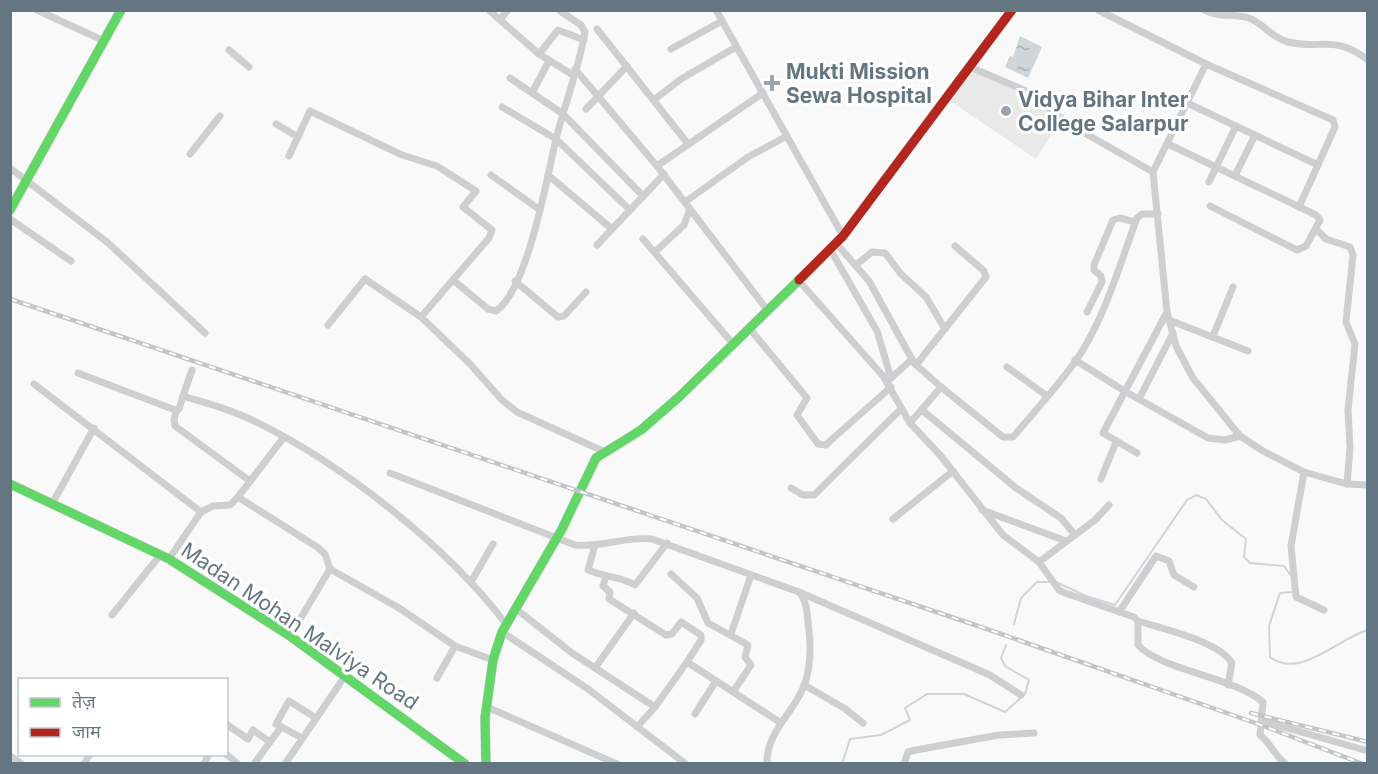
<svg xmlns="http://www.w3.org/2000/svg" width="1378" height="774" viewBox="0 0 1378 774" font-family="Inter,'Noto Sans Devanagari',sans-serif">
  <defs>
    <pattern id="water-ripples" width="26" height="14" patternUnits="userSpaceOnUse" patternTransform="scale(1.5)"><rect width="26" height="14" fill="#ced6d9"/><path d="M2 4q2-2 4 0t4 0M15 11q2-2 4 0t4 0" fill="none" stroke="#abb2b5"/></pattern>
  </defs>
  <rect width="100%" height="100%" fill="#f9f9f9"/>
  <polygon fill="#e8e9e9" points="972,70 1028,95 1061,120 1036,159 950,101"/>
  <polygon fill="url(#water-ripples)" points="1020,36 1042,47 1028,78 1005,67 1010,56 1013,57"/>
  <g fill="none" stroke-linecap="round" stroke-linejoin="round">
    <g stroke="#ced6d9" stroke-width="2">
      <polyline points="1056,582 1086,596 1115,605 1187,500 1196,495 1206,499 1222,520 1246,539 1244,557 1250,563 1284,566 1292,577"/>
      <path d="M1293,592L1280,593L1269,626L1270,657C1300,680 1337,639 1368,630"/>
      <polyline points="1014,624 1021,598 1037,582 1051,582"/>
      <polyline points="842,764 850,739 881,735 910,720 905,708 927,694 964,694 1005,712 1025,694 1029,680 1005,666 1001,658 1006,645"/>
    </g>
    <defs>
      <g id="fast">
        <polyline points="10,210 121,10"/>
        <polyline points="10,484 169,559 290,636 465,764"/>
        <polyline points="486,764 485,718 493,660 502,632 562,529 596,458 641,430 679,397 799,280"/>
      </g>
      <polyline id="jam" points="799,280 843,236 1012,10"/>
    </defs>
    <use href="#fast" stroke="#d5d6d7" stroke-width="10"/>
    <use href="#jam" stroke="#d5d6d7" stroke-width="10"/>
    <g stroke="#cecfd0" stroke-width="7">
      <polyline points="37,10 104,41"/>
      <polyline points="716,10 843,236"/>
      <polyline points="1098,10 1206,64 1333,120 1335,127 1299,207"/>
      <path d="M1204,10C1219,18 1234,13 1249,18C1264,24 1272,38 1288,42C1322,50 1334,34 1368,60"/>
      <polyline points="490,11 539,54"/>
      <polyline points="500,20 508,10"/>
      <polyline points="597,29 688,144"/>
      <polyline points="671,49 722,21"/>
      <polyline points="229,50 249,67"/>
      <polyline points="970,67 1031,93 1067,123 1153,172 1167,312 1176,346 1193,378 1240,436 1263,451 1304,472 1347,484 1368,485"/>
      <polyline points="575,69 657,166"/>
      <polyline points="573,75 539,54 558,30 584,40"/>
      <polyline points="510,78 563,114 643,196"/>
      <polyline points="532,93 549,61"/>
      <polyline points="763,93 657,166 768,311"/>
      <polyline points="655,99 681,79 736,47"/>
      <polyline points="1187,103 1318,165"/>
      <polyline points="502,107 556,139 630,210"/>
      <polyline points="586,109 627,66"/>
      <polyline points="276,124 298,137"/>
      <polyline points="1168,144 1316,215 1320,220 1306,246 1297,250 1210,206"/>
      <polyline points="190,154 220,116"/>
      <polyline points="289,156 310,111 402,155 437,166 476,191 463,207 492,230 489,238 421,317 470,364 502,400 517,412 605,452"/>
      <polyline points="10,168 107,242 205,333"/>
      <polyline points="1153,172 1206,64"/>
      <polyline points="491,175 540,210"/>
      <polyline points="548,175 612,229"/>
      <polyline points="1235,176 1255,135"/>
      <polyline points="1209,182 1236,126"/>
      <polyline points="685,202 748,157 787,136"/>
      <polyline points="10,219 71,261"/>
      <polyline points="1316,229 1326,239 1350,247 1353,255 1346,322 1355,344 1348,410 1350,448 1347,484"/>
      <polyline points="643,239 734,345"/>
      <polyline points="836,243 869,281 914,363 941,387"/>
      <polyline points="597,245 664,174"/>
      <polyline points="830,249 877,331 891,378"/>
      <polyline points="655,252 684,225 690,209"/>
      <polyline points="857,264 872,252 885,253 901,274 926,297 945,329"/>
      <path d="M453,280L488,309L496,311C528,289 547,177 556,139C565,103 579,68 585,32L581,25L560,11"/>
      <polyline points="515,281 558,317 564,316 586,292"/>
      <path d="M799,281L883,376L910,423L940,455L1003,535L1039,562L1059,590L1065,593L1134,617L1138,621V645C1161,670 1233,677 1263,702L1260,735C1271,744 1274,755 1286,764"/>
      <polyline points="1087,312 1102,282 1101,276 1094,270 1094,265 1113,220 1120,218 1135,222"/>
      <polyline points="1169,320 1248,351"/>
      <polyline points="328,325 365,279 421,317"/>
      <polyline points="750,329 807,398 797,415 818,444 826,445 830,441 891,387"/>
      <polyline points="1213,336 1233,287"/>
      <polyline points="1075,360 1126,392 1208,438 1225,440 1240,436"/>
      <polyline points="916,365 986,277 984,271 955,246"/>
      <polyline points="1007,367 1047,396"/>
      <path d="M78,373L175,410L179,409L183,396C206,403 230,409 252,420C341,463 446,545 506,624"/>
      <polyline points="889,380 912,359"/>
      <polyline points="34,384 201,512"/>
      <polyline points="183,396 192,370"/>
      <polyline points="1139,399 1173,333"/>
      <polyline points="177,410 174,419 175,426 250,481"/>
      <polyline points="922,410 1016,488 1061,518 1075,535"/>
      <path d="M910,423L941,387L1003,437H1013C1034,412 1056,388 1075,362C1105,319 1119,266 1137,218L1142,214H1158"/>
      <polyline points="284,437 238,497 317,547 325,554 330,569"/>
      <polyline points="1137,453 1103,433 1167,312"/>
      <polyline points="1304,472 1291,546 1296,597 1324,610"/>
      <path d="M390,473L575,545C601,548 626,536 652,539L799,592C806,600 807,611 808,622C811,643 812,665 804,686C793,714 766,732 767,764"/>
      <polyline points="1101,479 1116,442"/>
      <polyline points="791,488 803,495 814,495 901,409"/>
      <polyline points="52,504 94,428"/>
      <polyline points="982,510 1066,541"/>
      <polyline points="893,519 953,471"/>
      <path d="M595,545L588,570C604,577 620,576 635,585L667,543"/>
      <polyline points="169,559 201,512 213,506 230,505 238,497"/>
      <polyline points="1039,562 1095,520 1109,505"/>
      <polyline points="671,574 697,598 708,623 748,645 745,657 751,665 733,692"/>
      <polyline points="606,576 603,586 610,592 609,599 666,635 672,634 681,622 701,635 701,640 687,662"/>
      <polyline points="471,582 493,544"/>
      <polyline points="799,592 990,675 1021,695"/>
      <polyline points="515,608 572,653 655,707"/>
      <polyline points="1119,612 1156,556 1169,561 1174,575 1194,587"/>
      <polyline points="112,615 157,559"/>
      <path d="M1138,621C1162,629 1219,641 1232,663L1228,685"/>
      <polyline points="502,632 588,689 686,764"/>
      <polyline points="731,634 751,575"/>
      <polyline points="290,636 330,569 399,608 455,646 493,660"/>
      <polyline points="595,668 634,613"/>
      <polyline points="437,678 455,646"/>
      <polyline points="804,685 844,708 863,723"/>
      <polyline points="487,707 617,764"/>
      <polyline points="695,714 716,681"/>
      <polyline points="1263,721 1368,751"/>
      <polyline points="226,724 248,739 253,730 270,742"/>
      <polyline points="637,727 655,707 687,662 781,723"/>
      <polyline points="302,738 276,724 289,701 316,718"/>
      <polyline points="226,754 238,764"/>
      <polyline points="10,756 22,764"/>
      <polyline points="84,764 90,754"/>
      <polyline points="204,764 209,754"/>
      <polyline points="254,764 281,727"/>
      <polyline points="285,764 341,682"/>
      <polyline points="904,764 908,752 916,750 999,735 1034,733"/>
    </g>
    <use href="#fast" stroke="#63d668" stroke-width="9"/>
    <use href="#jam" stroke="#b3261e" stroke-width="9"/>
    <defs>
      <g id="rail">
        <polyline points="10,299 981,627 1261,725 1363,764"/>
        <polyline points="1251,713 1368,742"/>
      </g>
    </defs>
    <use href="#rail" stroke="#c3c5c6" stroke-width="4.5"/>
    <use href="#rail" stroke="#fff" stroke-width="2" stroke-dasharray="7" stroke-linecap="butt"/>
  </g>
  <g fill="#99a4ac" stroke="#fff" stroke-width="2">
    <path d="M769 74h6v6h6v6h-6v6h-6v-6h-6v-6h6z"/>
    <circle cx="1006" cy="111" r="6"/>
  </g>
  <g text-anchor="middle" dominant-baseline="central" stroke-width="6" stroke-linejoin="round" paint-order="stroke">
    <g font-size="21" font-weight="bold" fill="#657683" stroke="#fff" text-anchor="start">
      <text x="786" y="71">Mukti Mission<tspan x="786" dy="24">Sewa Hospital</tspan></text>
      <text x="1018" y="99">Vidya Bihar Inter<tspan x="1018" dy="24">College Salarpur</tspan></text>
    </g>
    <g font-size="21" fill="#657683" stroke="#fff">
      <text transform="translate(300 626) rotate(34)">Madan Mohan Malviya Road</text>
    </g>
  </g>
  <rect width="1378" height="774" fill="none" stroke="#657683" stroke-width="24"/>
  <rect x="18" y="678" width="210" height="78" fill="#ffffff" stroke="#c1c8cd" stroke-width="1.5"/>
  <rect x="30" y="698" width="30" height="9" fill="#63d668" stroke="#c1c8cd" stroke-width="1.5"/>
  <text x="72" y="708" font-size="18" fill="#657683">तेज़</text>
  <rect x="30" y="728" width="30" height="9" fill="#b3261e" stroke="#c1c8cd" stroke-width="1.5"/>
  <text x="72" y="738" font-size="18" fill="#657683">जाम</text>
</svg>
